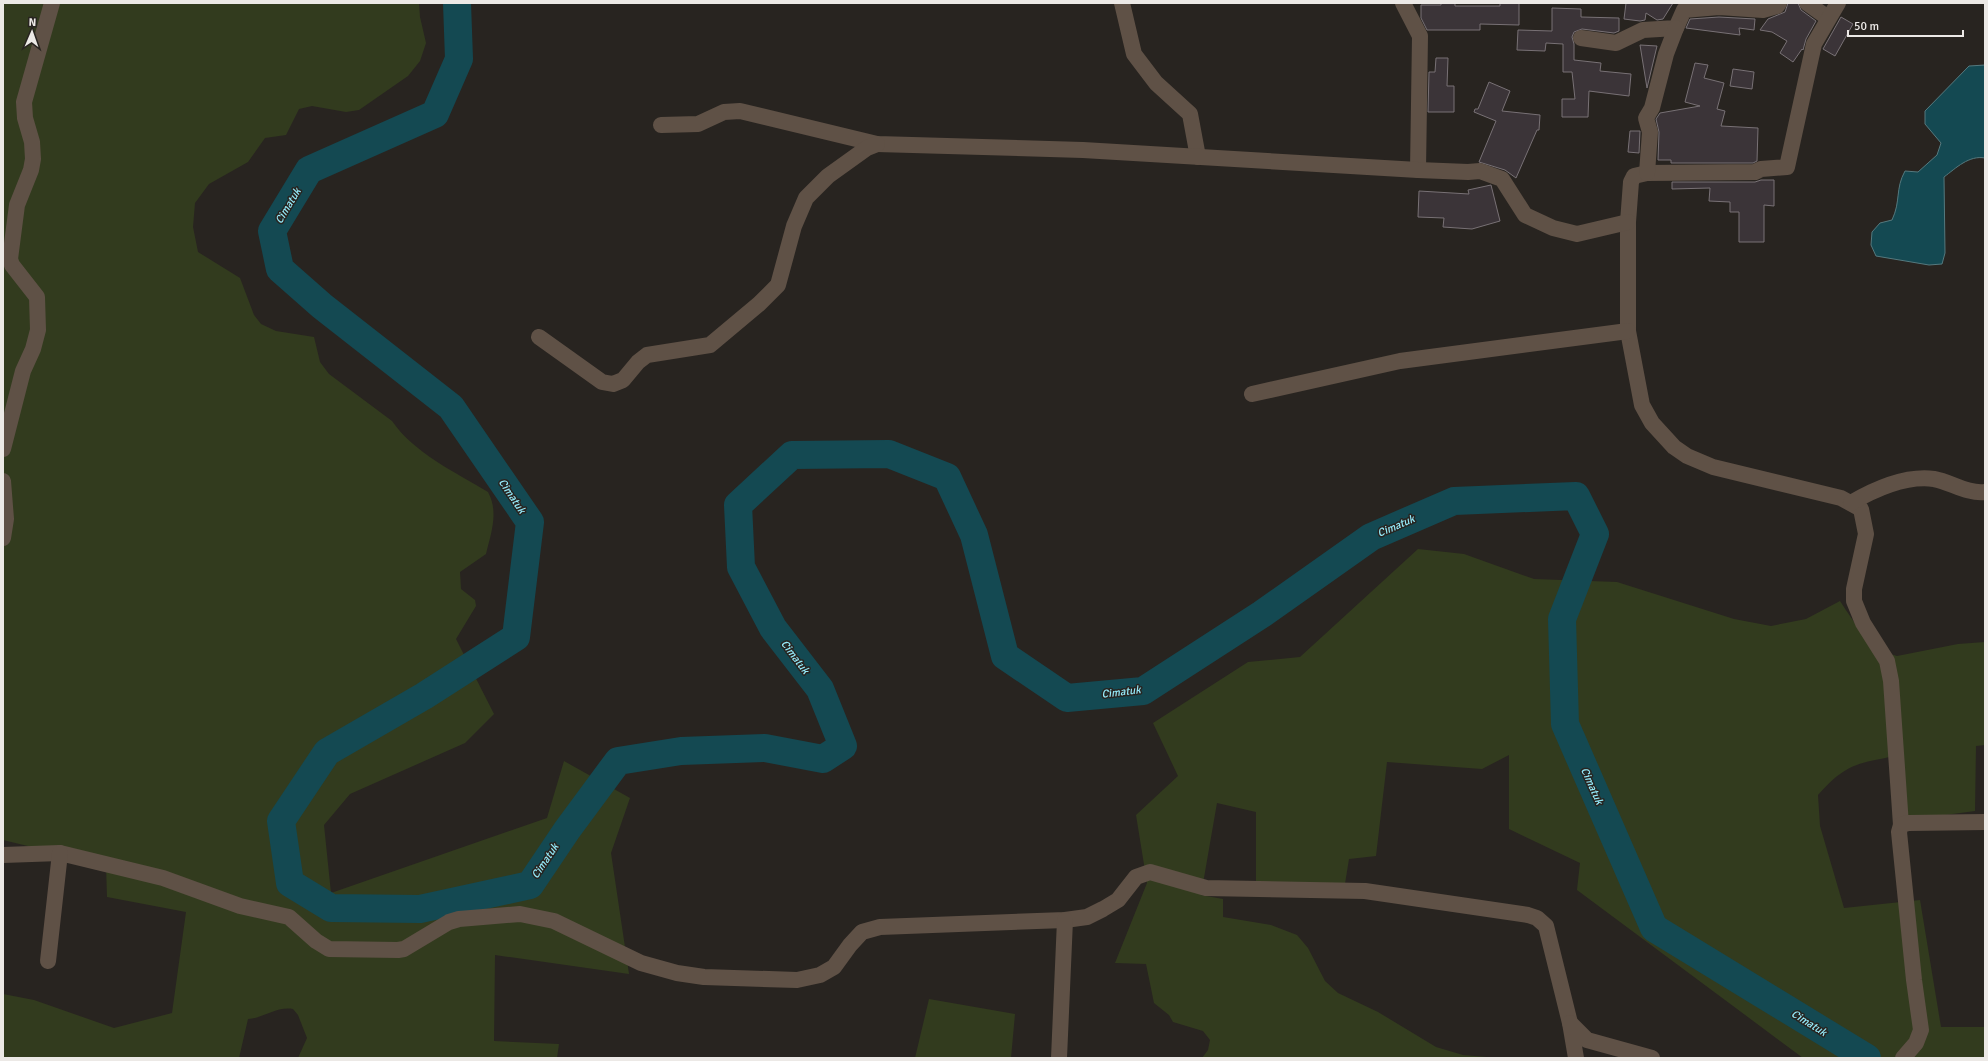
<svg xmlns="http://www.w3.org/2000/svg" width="1988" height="1061" viewBox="0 0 1988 1061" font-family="Signika,sans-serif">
  <rect width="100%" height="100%" fill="#282420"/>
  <g fill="#323b1e">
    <path d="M3,3H419L420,17L426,43L420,61L408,76L359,110L346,112L312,106L299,109L286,135L265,138L248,162L209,184L195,203L193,227L198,252L240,278L254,315L261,324L276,331L314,337L320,362L329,374L392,421C414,453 455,472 488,492C499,512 491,533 486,554L460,572L461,589L475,600L476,606L456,639L494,714L465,743L350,794L324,825L331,893L547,818L564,761L630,798L611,853L629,974L495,955L494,1041L559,1044L557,1058H298L307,1038L298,1015L293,1009C277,1006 264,1018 248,1019L239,1058H3V994L34,1000L114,1028L172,1013L186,912L107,897L106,865L3,840Z"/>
    <path d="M1418,549L1464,554L1534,579L1617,582L1734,619L1771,626L1806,619L1840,601C1854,622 1870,650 1897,656L1958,644L1985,642V745L1976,746L1975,811L1908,820L1901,755C1860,763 1847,762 1818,795L1820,826L1844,908L1920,900L1941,1027H1985V1058H1803L1577,890L1580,863L1509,829V755L1482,769L1387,762L1376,856L1349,859L1344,890L1256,886V812L1217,803L1201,895L1223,899V917L1271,925L1297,935L1308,948L1325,981L1338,993L1378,1012L1436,1047L1463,1055L1499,1058H1202L1208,1050L1210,1040L1203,1031L1173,1022L1169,1015L1154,1003L1146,964L1115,963L1147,883L1136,815L1178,776L1153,723L1248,662L1300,657Z"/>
    <polygon points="929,999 1015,1014 1011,1058 915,1058"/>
  </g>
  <path fill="#144952" stroke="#55797e" d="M1985,65V158C1969,155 1956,168 1944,177L1945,253L1942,264L1929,265L1876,256L1871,245L1872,232L1880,223L1892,220C1901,201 1895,189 1905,171L1918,172L1937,155L1941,143L1925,124V111L1969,66Z"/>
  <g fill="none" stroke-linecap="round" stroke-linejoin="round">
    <polyline stroke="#144952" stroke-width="28" points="457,3 459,59 435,114 309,170 272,231 280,269 322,306 451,407 530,522 516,637 424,696 327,752 281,821 290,883 331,908 420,909 530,885 567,830 618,761 681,751 765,748 823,759 843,746 820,689 773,628 741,567 738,505 792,455 889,454 947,477 974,535 1005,656 1067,698 1143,691 1262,614 1371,537 1454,501 1576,496 1595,534 1562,619 1565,724 1654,928 1867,1058"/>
  </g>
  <g fill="#3b3438" stroke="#787175">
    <polygon points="1441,3 1455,3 1455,6 1500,6 1500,3 1519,3 1519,25 1480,24 1480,30 1427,30 1421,18 1421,5 1441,5"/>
    <polygon points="1626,3 1673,3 1663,19 1657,20 1646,13 1645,20 1640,21 1624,19"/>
    <polygon points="1788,3 1798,3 1801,10 1816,21 1806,39 1803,50 1802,49 1793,62 1780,53 1787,41 1772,32 1760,30 1768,19 1785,12"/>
    <polygon points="1552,8 1581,9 1581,17 1619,18 1619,31 1614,33 1582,29 1574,32 1572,37 1574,44 1574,60 1601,63 1600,71 1631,74 1629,96 1589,91 1588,117 1562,117 1562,99 1575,99 1572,72 1563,72 1563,44 1546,43 1545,51 1517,50 1518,30 1552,31"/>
    <polygon points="1719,17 1755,19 1754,30 1739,28 1740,35 1686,28 1690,19"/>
    <polygon points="1841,17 1853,24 1835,56 1823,49"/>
    <polygon points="1640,45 1657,46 1647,88"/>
    <polygon points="1436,58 1448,58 1447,86 1454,86 1454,112 1428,112 1429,72 1435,72"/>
    <polygon points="1695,63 1708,65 1704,78 1724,83 1717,109 1725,111 1721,126 1758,128 1757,161 1753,163 1671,163 1671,160 1658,160 1659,132 1656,119 1660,113 1700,106 1685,102"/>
    <polygon points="1733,69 1754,72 1752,89 1730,86"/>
    <polygon points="1489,82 1510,91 1502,111 1540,115 1539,130 1537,130 1516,178 1505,170 1479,162 1496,121 1474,112 1475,109 1478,109"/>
    <polygon points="1630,131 1640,131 1639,153 1628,152"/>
    <polygon points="1761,180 1774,180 1774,206 1764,205 1764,242 1739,242 1739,212 1730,212 1730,202 1709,201 1710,188 1672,189 1672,182 1755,182"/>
    <polygon points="1491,185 1500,221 1472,229 1443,227 1444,218 1418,217 1419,191 1469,194 1468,190"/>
  </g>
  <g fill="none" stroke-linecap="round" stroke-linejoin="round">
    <g stroke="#5f5146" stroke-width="16">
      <polyline points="1122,3 1134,54 1156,83 1190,114 1198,157"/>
      <polyline points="1403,3 1420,36 1418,170"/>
      <polyline points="1807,3 1828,18"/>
      <polyline points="1838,3 1814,44 1787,167 1761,169 1755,172 1647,173 1634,176 1631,182 1628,222 1628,331 1642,405 1652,423 1674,447 1687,456 1713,467 1841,498 1861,509 1866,534 1854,589 1854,601 1863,623 1887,661 1891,681 1901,825"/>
      <polyline points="1581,38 1616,43 1643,30 1676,28 1684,10 1719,7 1763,10 1777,6 1779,3"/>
      <polyline points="661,125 698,124 724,112 740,111 877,144 1083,150 1418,170 1468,172 1480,171 1502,179 1525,215 1553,228 1577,234 1628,222"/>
      <polyline points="1647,173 1650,132 1646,118 1652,108 1666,54 1676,28"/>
      <polyline points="539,337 602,382 613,384 623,380 638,362 647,355 710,345 759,304 778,285 794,226 806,198 828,176 867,148 877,144"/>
      <polyline points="1252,394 1400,361 1628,331"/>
      <polyline points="3,449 23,371 33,349 38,330 37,297 12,265 10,259 17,205 31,170 33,159 32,142 25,118 24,102 52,3"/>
      <polyline points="3,481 6,519 3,538"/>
      <path d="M1851,503C1875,489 1905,475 1934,479C1951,482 1967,494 1985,492"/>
      <polyline points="3,855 60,853 163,878 240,906 289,917 316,941 329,949 398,950 404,949 449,922 459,919 520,914 554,921 641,963 677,973 704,977 797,980 820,975 834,967 850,945 862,932 880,927 1065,920 1087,917 1103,909 1118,900 1136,877 1150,872 1206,888 1365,891 1528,915 1537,918 1546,926 1570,1023 1576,1058"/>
      <polyline points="48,961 60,853"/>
      <polyline points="1570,1023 1587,1040 1652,1058"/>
      <polyline points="1059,1058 1065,920"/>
      <polyline points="1903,1058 1916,1043 1921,1030 1914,980 1899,832 1901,825 1908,823 1985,822"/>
    </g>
  </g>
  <g text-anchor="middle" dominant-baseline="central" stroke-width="3" stroke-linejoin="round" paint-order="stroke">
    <g font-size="11" font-style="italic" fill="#95ebfa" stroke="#282420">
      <text transform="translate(288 206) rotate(-59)">Cimatuk</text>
      <text transform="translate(512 496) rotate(56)">Cimatuk</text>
      <text transform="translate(1396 526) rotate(-23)">Cimatuk</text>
      <text transform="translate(795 657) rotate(53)">Cimatuk</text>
      <text transform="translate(1121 692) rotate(-7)">Cimatuk</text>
      <text transform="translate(1592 786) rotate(66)">Cimatuk</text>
      <text transform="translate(545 861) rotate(-56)">Cimatuk</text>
      <text transform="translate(1809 1023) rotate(32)">Cimatuk</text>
    </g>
  </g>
  <rect width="1988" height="1061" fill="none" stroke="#ece9e6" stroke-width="8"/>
  <g transform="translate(32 32) rotate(2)" stroke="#282420" stroke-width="3" paint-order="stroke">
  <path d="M0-3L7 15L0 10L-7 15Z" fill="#ece9e6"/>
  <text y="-6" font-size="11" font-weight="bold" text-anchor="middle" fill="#ece9e6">N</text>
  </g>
  <path d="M1848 30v6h115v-6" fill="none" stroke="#ece9e6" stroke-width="2"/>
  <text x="1854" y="30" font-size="12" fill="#ece9e6" stroke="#282420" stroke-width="3" paint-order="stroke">50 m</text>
</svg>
